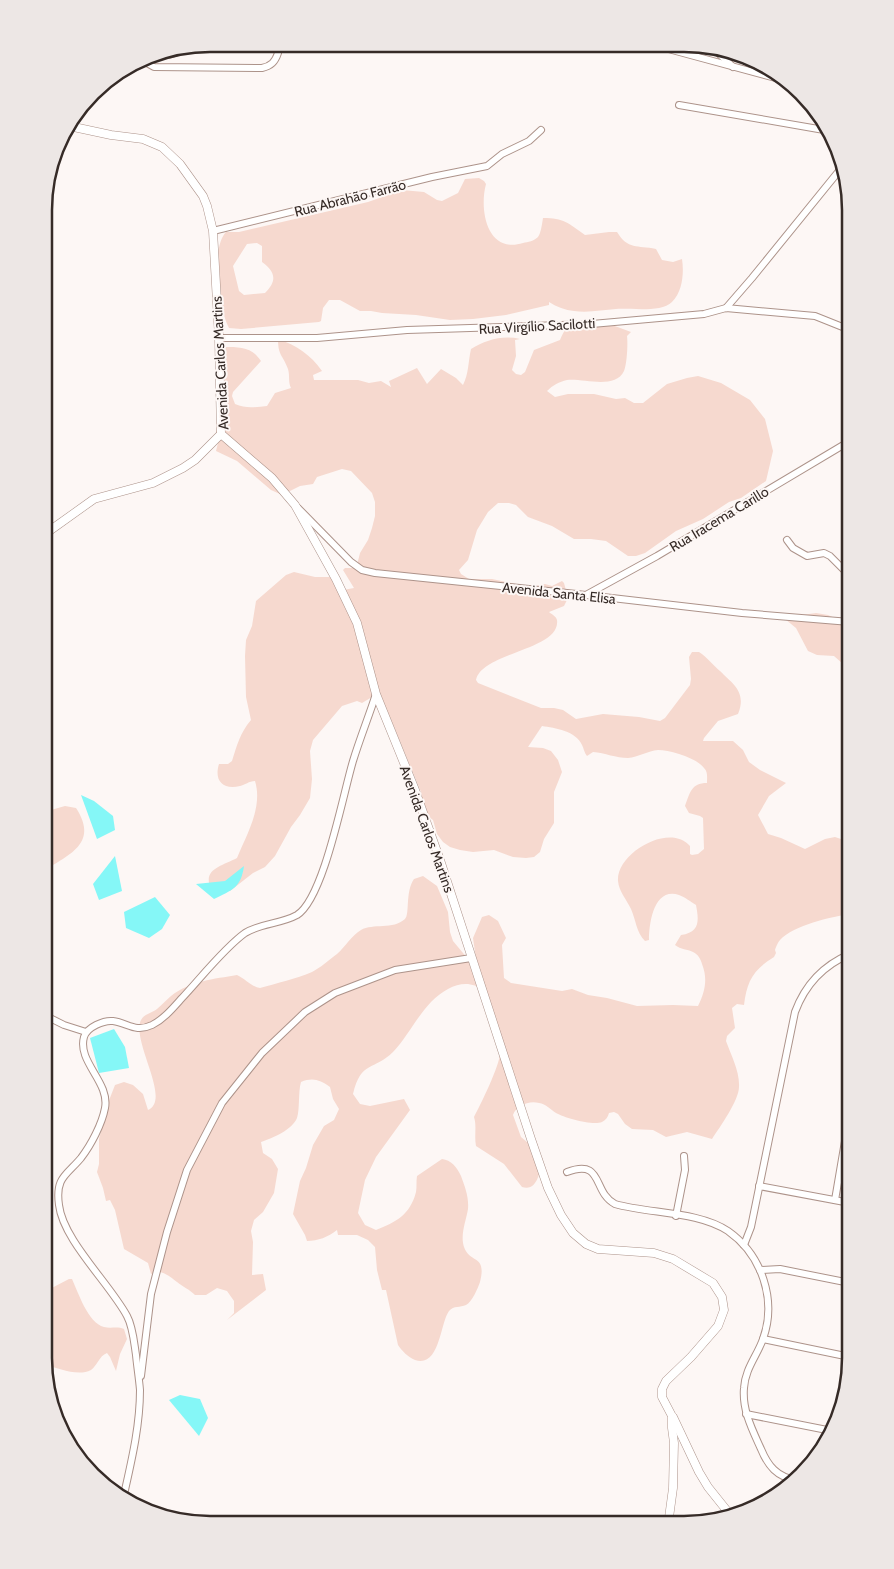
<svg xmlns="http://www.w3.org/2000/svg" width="894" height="1569" viewBox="0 0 894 1569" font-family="Cabin,sans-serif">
  <rect width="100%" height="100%" fill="#fdf7f5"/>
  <g fill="#f6d9cf" fill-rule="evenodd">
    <path d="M479,178L484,181L486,184C479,210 487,254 523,243C528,242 534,241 538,237C541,233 542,224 543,218C564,218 568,223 585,235L609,232H617C628,250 637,245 656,249L662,260L673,262L682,259C684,272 683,291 672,302C661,313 631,308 616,309C603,310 588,313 574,311C565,310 557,307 549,302V305L506,315L473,319L450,320L416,315L382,313L371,311H360L340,300H329L323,308L321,321L319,322L241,329L229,328C219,309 210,249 226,232H239L368,202L402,190L424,192L437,200L442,201L458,193L465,179ZM257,243L262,246V262C276,272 277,281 265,293L244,295L239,291L233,266L247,244Z"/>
    <path d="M584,321L604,322L631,332L627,336C628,343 627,364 624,371C615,390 583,378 567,380C559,382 553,385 547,391L555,397L568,394H594L616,399L625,398L634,403H643L667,384L687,378L698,376L721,383L750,400L765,419L773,451L766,481L741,498L729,502L703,519L676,531L645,553L636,556H628L606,541L591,539H574L552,526L528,517L516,505L509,503H498L488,512L477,530L468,560L459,570L461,574L469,579H492L531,587L545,584L552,586L562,581L564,583L568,598L564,606L549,612C551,614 556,616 557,620C561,650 482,652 476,680L478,683L541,708H554L563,710L576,719L603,714L639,717L660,721L665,718L690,685L691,679L689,657L692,652H699C707,657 713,665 720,671C733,684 747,692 738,714L718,721L704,738L703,741H733L743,750L749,762L760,770L786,783L769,796L758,815L768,834L781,838L805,849L825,839L835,837L850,842V914C831,917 794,925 780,940C778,942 776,947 775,950L776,953L774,957C753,970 747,981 744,1005L737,1004L732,1008L735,1028L727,1036L726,1041C731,1055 740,1072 739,1087C739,1100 720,1127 712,1139L687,1132L666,1137L653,1130L632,1129L625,1124L618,1114L614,1112L609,1113C608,1117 606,1120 602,1122C593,1126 565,1118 556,1113C551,1110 546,1104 539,1103C530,1100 516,1105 513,1115L521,1137L533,1147L543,1159C540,1170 538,1192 522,1187L504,1164L476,1146C474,1136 477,1126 474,1117C480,1106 500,1065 500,1053C500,1044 495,1032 494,1023C493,1018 493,1013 492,1008C488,986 468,978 448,989C423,1002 412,1032 393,1052C374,1071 361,1060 353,1094L360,1104L370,1106L404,1099L410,1110L376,1157L365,1180L358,1213L365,1225L376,1230C396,1222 410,1215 416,1192C417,1187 416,1181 417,1176L442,1159C451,1160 457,1167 461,1176C465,1187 469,1197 468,1209C466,1221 460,1235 464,1247C470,1264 487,1254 480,1282C478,1288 472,1302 466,1305C460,1308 454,1305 449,1311C440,1323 440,1368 415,1360C408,1357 402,1351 398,1345L386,1290H382L377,1270L375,1247L368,1240L357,1235H338L337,1230C328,1237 318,1241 307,1241L305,1235L293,1214L300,1181L306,1168L313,1145L324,1126L334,1120L339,1109L333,1099L330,1087C320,1080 313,1077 301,1082C298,1092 300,1109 297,1118C292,1130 273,1138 261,1142L263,1153L272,1159L278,1169L274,1193L263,1212L254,1220L251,1231L253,1242L252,1275L263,1274L266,1290L227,1320L234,1313V1301L227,1291L217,1288L206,1295H195C189,1289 183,1287 177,1282C169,1276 169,1275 158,1271L151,1274L148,1263L124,1249L115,1210L110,1200L106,1201L103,1188L97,1172L99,1164V1139L108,1103L115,1085L124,1082L133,1085L143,1094L148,1110C172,1100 131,1041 141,1020C144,1014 152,1013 157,1009C162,1005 166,1000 171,996C190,981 214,979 237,975C246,979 250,986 260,988C277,983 296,979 312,972C320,968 329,960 337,954C345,947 352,935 361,930C373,923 393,930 405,919C410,914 405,892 414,879L423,876L437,886L448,912L450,932L453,941L468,959H476L473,938L482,917L489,915L498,921L506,938L502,945L504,978L511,983L562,991L572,989L588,995L607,998L637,1006L673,1005L698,1006C705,992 708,979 702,964C701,960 698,954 693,952C687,949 681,950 675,945L681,935C700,932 699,921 696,905C691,902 685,897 679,895C654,887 649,923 649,940L645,941C636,932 636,920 631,909C627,900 619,892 618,881C616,853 670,822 690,846V854L692,855L698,854L704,849L703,818L700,816L689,813L685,806C690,793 691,783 707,783C707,777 708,772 704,768C697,758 670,750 658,750C648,751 638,757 628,758C616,758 605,753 593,752L587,756C584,752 584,749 582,745C576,731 555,728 542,726L528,747L543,748L551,751L558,760L562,772L554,792V823L544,839L540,852L534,857L526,858L513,857L494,850L473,852L460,850L450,847L443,842L437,834L433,820L429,817L423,821C418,813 423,802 421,792L381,696L377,691L372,697L362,703L357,701L342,706L313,740L310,751L312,779L310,798L300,815L291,827L275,856L265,867L253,873L230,891L211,889C202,869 222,866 237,858C247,834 263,807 255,781C249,781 245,785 240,786C222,790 214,780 219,764H228L232,761C237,745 240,733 251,720L246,697L245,656L246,640L252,626L256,601L286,575L294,572L315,577H332L343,590L354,588L343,570L345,568H354L357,565L360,553L368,540L372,528L375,516V502L372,493L351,471L342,469L317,477L313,484L300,486L282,495L271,490L237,461L216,451L218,443L216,432L220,418V359L223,345L224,347C240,347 252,347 261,361L233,392L232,396L235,404C246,409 256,407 267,406L275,393L291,388C288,382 290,376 288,369C283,355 278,356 278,339C296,345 311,355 322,371L313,375L314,380H358L369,383L381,381L391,387L389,381L417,368L427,384L441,369L456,378L463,385C469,373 468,362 471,349C486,340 502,335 520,339L515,340L516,356L512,370L516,374L521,375L525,372L534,350L560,340C567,325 567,324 584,321Z"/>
    <polygon points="816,613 828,615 845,623 850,623 850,723 845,691 846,679 842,663 834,656 817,655 808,651 796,628 785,619 788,617"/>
    <path d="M65,806L76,808C98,842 72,853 47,869L44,873V812Z"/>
    <path d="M69,1279H72C78,1292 88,1323 104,1327C111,1329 117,1326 124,1329L127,1339L120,1354L116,1371L110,1357L107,1353C99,1356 97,1366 91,1370C78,1377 58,1368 45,1365L44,1292Z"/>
  </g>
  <g fill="#85f7f7">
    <polygon points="81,795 94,801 113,816 115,830 97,839"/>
    <polygon points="115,856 122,891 99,900 93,884"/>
    <path d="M244,866C241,888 232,890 214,899L196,884L225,881Z"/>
    <polygon points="155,897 170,915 162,929 149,938 126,928 124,912"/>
    <polygon points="114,1029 125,1047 129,1068 99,1073 90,1038"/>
    <polygon points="180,1395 200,1399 208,1418 199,1436 169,1400"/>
  </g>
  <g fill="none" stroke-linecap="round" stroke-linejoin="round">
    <defs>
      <g id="minor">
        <polyline points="661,47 783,80"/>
        <polyline points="712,47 733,67"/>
        <path d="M142,59L145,62L154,67L262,68C271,66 275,62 278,53L274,44"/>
        <polyline points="679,105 824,130"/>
        <polyline points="213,231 432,177 487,166 502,154 529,141 541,130"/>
        <polyline points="726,308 752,278 843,166"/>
        <polyline points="219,338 317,338 407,330 592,324 704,314 726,308 815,316 850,330"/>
        <polyline points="298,508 351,562 362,570 375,573 586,595 742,613 850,622"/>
        <polyline points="787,540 793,548 807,556 824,553 830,556 850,576"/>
        <polyline points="586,595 657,556 850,441"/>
        <polyline points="44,1015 64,1025 86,1032"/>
        <path d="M567,1172C604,1158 592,1192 615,1204C650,1214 698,1211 728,1231C762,1255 777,1300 763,1339C757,1356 745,1369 744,1388C742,1410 752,1429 761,1449C768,1466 777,1477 796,1480"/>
        <polyline points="759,1186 850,1203"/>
        <polyline points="835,1200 850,1112"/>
        <polyline points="676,1216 685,1170 684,1156"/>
        <path d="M744,1245L751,1227L795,1012C805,985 824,965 850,954"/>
        <polyline points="760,1270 780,1269 850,1283"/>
        <polyline points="763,1339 850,1357"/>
        <polyline points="141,1376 151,1294 167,1232 187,1170 222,1103 262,1053 305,1012 335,993 395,970 471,958"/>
        <polyline points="746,1414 832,1431"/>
        <path d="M123,1499C131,1463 140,1427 140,1390C139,1378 137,1366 136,1355C134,1342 133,1327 127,1316C110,1284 63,1240 59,1205C55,1177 67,1175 81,1158C91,1145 102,1124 105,1108C110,1082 77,1062 84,1037C87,1027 104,1020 113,1021C128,1023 135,1033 152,1025C164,1019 173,1008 182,998C200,979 224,948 245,933C261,923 281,924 297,915C324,898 343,794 353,761C360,738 369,716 376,694"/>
      </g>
      <g id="tertiary">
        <polyline points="146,57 170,54 186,49"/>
        <polyline points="69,126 111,135 143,139 162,147 180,164 203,196 207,206 213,231 219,338 221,434 272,478 295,505 336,579 357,623 376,694 415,790 440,860 531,1139 548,1188 561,1215 573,1233 586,1244 598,1249 654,1253 673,1259 713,1283 722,1297 724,1310 718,1326 691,1357 666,1381 662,1389 662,1397 672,1416 672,1428 674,1443 673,1488 668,1525"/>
        <polyline points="45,534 94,499 153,483 183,468 195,460 221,434"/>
        <polyline points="673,1417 699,1472 708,1487 732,1517"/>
      </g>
    </defs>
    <use href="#minor" stroke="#ad938a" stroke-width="8"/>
    <use href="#tertiary" stroke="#ad938a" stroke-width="9"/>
    <use href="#minor" stroke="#fff" stroke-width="6"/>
    <use href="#tertiary" stroke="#fff" stroke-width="8"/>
  </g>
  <g text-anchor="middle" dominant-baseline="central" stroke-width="4" stroke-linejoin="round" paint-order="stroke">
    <g font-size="14" fill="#362b27" stroke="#fdf7f5">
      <text transform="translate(350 198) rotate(-14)">Rua Abrahão Farrão</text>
      <text transform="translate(537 326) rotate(-3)">Rua Virgílio Sacilotti</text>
      <text transform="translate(220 363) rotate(-93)">Avenida Carlos Martins</text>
      <text transform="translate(719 519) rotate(-31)">Rua Iracema Carillo</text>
      <text transform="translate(559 593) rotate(6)">Avenida Santa Elisa</text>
      <text transform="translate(427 829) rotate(70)">Avenida Carlos Martins</text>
    </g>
  </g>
  <path d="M0 0H894V1569H0ZM210 52H684A158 158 0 0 1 842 210V1358A158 158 0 0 1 684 1516H210A158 158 0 0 1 52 1358V210A158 158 0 0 1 210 52Z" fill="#ede7e5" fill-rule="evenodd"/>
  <path fill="none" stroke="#362b27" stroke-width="2.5" d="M210 52H684A158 158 0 0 1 842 210V1358A158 158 0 0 1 684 1516H210A158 158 0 0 1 52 1358V210A158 158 0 0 1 210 52Z"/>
</svg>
